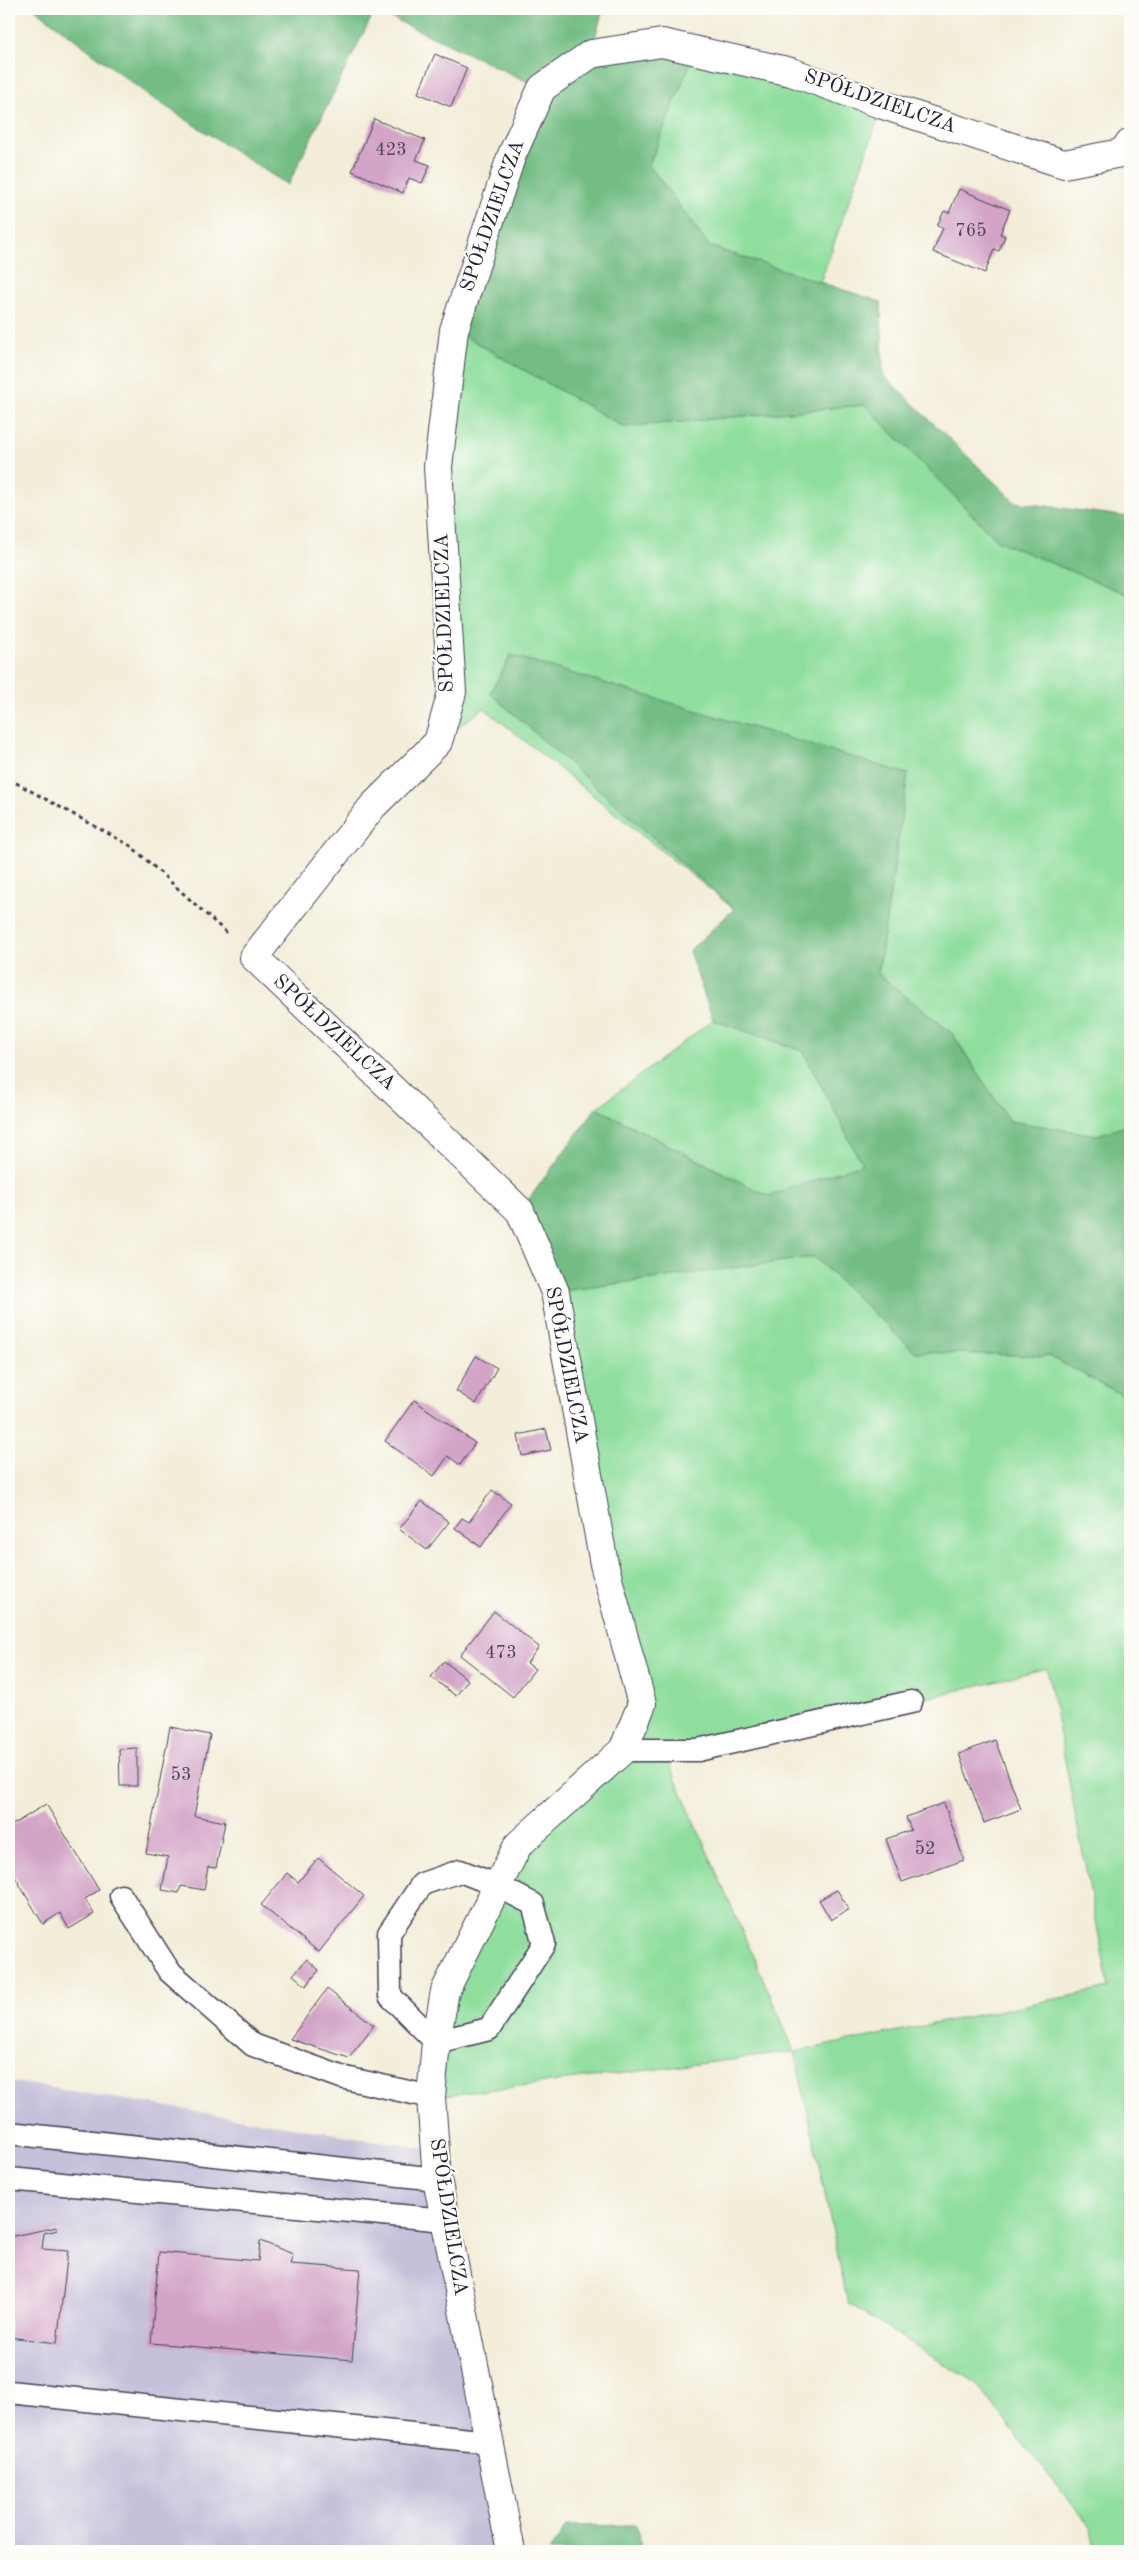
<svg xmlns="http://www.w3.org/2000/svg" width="1139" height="2560" viewBox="0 0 1139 2560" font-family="'Old Standard TT',serif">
  <rect width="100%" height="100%" fill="#fdfcf7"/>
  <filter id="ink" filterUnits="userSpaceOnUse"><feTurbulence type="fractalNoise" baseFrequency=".02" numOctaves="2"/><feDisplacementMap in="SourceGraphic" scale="10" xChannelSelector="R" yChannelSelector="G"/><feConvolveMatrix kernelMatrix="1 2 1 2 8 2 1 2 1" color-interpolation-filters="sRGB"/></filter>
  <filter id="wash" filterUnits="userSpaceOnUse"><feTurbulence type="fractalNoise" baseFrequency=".0096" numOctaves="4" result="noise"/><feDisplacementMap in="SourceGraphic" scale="20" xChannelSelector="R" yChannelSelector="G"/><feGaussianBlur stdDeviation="1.12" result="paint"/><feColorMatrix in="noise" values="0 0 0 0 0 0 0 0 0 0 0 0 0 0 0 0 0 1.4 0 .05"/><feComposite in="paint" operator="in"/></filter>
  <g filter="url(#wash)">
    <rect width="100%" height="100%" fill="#f3edd9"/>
    <polygon fill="#c6c0da" points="9,2081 434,2150 511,2551 9,2551"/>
    <g fill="#8fde9d" stroke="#58806c" fill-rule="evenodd">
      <polygon points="695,51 883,105 820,283 709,246 649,165"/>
      <polygon points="454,330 624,427 865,405 998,541 1126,594 1130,599 1130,1125 1097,1135 1009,1121 952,1033 878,974 907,774 511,655 490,693 734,909 484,708 438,742 452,692 438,467"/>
      <polygon points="713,1020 803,1051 862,1164 768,1196 597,1108"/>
      <path d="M814,1257L915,1352L1049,1356L1130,1399V2551H1096L1091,2528L975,2383L848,2304L795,2052L431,2097L436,2042L496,1885L623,1750L642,1704L555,1292ZM1047,1668L1109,1988L795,2052L663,1750L911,1702Z"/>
    </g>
    <g fill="#73bd84" stroke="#4a7060">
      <polygon points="35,9 603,9 591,53 695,51 649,165 709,246 881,302 883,375 1015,502 1130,517 1130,599 1126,594 998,541 865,405 624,427 454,330 541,88 375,10 288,185 148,95"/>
      <polygon points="511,655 908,774 878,974 952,1033 1009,1121 1097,1135 1130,1125 1130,1399 1049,1356 915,1352 814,1257 555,1292 520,1211 596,1108 768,1196 862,1164 803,1051 713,1020 689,951 734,909 490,693"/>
      <polygon points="635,2525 644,2551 549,2551 567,2526"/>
    </g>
    <g id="blocks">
      <g fill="#d3a4c8">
        <polygon points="435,54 467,68 451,107 418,93"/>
        <polygon points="374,119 425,140 416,160 430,165 422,183 409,178 403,193 352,171"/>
        <polygon points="959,189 1010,210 1000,234 1005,236 999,251 994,249 985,273 933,252 943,228 937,226 944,211 949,213"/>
        <polygon points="476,1356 497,1368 476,1404 456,1391"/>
        <polygon points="414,1400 475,1443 460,1465 448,1456 434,1476 385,1441"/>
        <polygon points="546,1429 551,1450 522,1456 518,1435"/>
        <polygon points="492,1490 511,1503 481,1547 455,1528 462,1518 469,1522"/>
        <polygon points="422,1501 449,1522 427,1550 399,1529"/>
        <polygon points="494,1611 539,1647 527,1663 535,1669 513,1697 460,1655"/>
        <polygon points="444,1661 468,1680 456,1696 431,1677"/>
        <polygon points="170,1727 210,1735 194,1816 225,1822 216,1868 208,1867 204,1890 181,1886 179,1893 162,1890 168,1857 146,1853"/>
        <polygon points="995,1740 1021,1809 984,1823 959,1754"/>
        <polygon points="137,1748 137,1786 120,1786 119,1749"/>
        <polygon points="944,1803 964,1860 902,1882 886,1839 911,1830 906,1817"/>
        <polygon points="46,1804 99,1890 85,1899 94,1914 69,1929 60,1913 43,1924 9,1867 9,1827"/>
        <polygon points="318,1858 364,1896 319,1952 261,1905 287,1873 298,1882"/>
        <polygon points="837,1890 849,1909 831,1920 819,1900"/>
        <polygon points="307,1959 319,1970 306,1986 293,1975"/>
        <polygon points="327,1989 374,2025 349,2058 290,2039"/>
        <polygon points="57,2227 58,2230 44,2233 42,2249 68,2251 57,2343 9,2337 9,2237"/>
        <polygon points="260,2241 293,2254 290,2264 360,2269 352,2360 151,2343 159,2252 258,2261"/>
      </g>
    </g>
  </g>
  <g filter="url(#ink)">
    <use href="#blocks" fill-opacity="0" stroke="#414053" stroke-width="1"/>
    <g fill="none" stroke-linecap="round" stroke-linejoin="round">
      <defs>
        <g id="lane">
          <polyline points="623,1750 698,1750 911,1702"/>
          <polygon points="460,1871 496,1885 533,1904 544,1944 489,2029 436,2042 390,1996 389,1933 422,1884"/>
          <polyline points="121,1896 169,1971 253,2045 341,2077 431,2097"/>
          <polyline points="9,2133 437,2179"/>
          <polyline points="9,2179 445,2220"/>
          <polyline points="9,2392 489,2442"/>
        </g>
        <polyline id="street" points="511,2551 437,2179 431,2097 436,2042 445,1991 518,1845 623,1750 642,1704 604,1564 555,1292 520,1211 254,957 373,806 438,742 452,692 438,467 454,330 511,157 542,88 591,54 662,43 791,72 883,105 1064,164 1121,153 1130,143"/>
      </defs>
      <use href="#lane" stroke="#414053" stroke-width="25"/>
      <use href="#street" stroke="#414053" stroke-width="30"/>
      <polyline stroke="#414053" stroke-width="3" stroke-dasharray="4 4" stroke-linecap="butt" points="9,779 131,846 229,935"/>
      <use href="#lane" stroke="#fff" stroke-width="22"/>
      <use href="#street" stroke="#fff" stroke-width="28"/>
    </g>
  </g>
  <g text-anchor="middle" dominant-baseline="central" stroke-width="4.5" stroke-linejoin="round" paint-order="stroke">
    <g font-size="18" fill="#4e425e">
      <text x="391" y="150">423</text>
      <text x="971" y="231">765</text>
      <text x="501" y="1653">473</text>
      <text x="181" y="1775">53</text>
      <text x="925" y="1849">52</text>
    </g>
    <g font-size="20" fill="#22223b" stroke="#fdfcf7">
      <text transform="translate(880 102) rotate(19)">SPÓŁDZIELCZA</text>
      <text transform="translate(493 216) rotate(-71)">SPÓŁDZIELCZA</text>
      <text transform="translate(445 613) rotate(-92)">SPÓŁDZIELCZA</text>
      <text transform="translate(334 1033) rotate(43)">SPÓŁDZIELCZA</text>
      <text transform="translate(566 1365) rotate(79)">SPÓŁDZIELCZA</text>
      <text transform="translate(448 2217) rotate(81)">SPÓŁDZIELCZA</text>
    </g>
  </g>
  <rect width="1139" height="2560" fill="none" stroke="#fdfcf7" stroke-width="30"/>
</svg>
